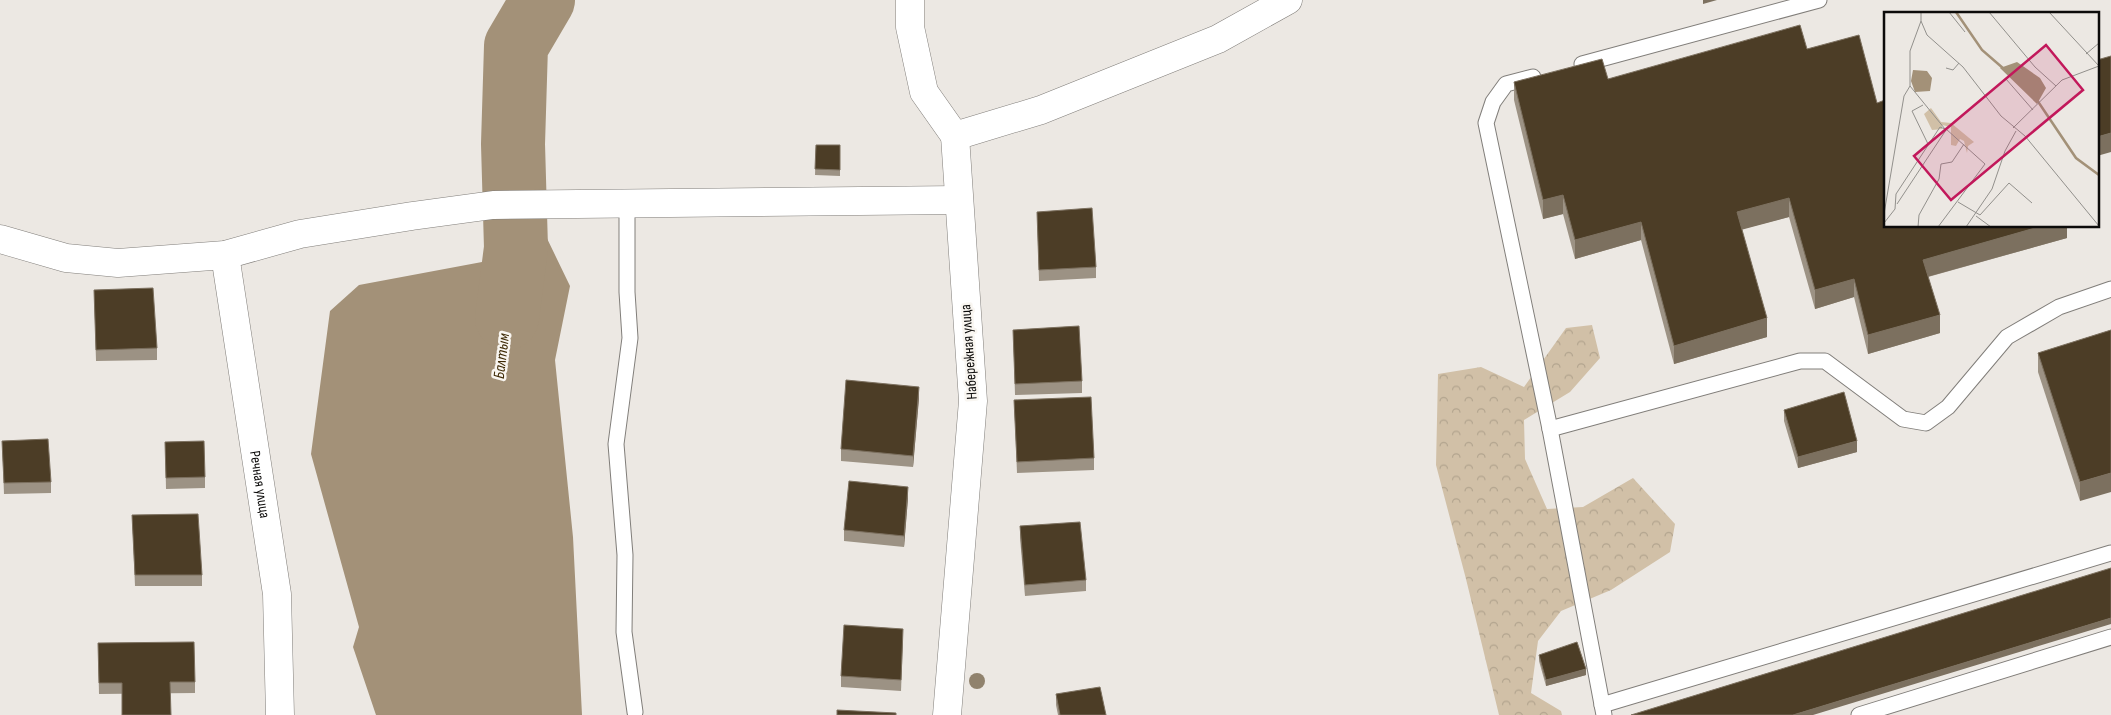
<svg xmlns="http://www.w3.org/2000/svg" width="2111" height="715" viewBox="0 0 2111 715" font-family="'Sofia Sans Condensed',sans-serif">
  <defs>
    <pattern id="forest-crowns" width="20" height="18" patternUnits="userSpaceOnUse" patternTransform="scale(1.25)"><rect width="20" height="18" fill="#d1c0a7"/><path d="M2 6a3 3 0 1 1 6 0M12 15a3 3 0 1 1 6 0" fill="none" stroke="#b2a48e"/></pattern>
  </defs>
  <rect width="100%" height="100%" fill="#ece8e3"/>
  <polygon fill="url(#forest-crowns)" points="1592,325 1600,358 1570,392 1524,420 1525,459 1547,509 1583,507 1633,478 1675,524 1670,552 1611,590 1561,611 1538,641 1531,693 1561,711 1562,715 1499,715 1466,579 1436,465 1438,374 1481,367 1524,387 1566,328"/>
  <polygon fill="#a39178" points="541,226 570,286 555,360 573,537 582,715 376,715 353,647 359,627 311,454 330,311 359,285 482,262 508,231"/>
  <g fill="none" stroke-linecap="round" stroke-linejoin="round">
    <polyline stroke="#a39178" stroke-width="64" points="507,318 516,248 513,144 516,46 543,0"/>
    <defs>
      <g id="service">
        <polyline points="1582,64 1819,0"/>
        <polyline points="1533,77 1506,84 1493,102 1486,123 1550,429 1604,715"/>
        <polyline points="627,204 627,292 630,338 616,444 625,555 624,632 635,712"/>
        <polyline points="1550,429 1800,361 1825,361 1903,419 1926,423 1948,407 2007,337 2059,307 2111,289"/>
        <polyline points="1602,705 2111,553"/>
        <polyline points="1859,715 2111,637"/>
      </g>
      <g id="minor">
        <polyline points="910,0 910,27 924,92 955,136"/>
        <polyline points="0,239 66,258 118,263 225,255 300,234 412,216 493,205 958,200"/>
        <path id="s1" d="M225,255L277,594L280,715"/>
      </g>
      <polyline id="tertiary" points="947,715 973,401 955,136 1041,110 1218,39 1288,0"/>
    </defs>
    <use href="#service" stroke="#817e7a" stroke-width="17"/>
    <use href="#minor" stroke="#817e7a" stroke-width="29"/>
    <use href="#tertiary" stroke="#817e7a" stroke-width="29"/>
    <use href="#service" stroke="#fff" stroke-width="15"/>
    <use href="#minor" stroke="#fff" stroke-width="28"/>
    <use href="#tertiary" stroke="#fff" stroke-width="28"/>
  </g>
  <circle fill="#90826d" cx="977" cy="681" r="8"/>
  <g fill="#9c9284">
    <polygon points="1807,49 1877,103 2067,226 2067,238 1928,277 1940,333 1868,354 1854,297 1815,309 1789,217 1742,229 1767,337 1674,364 1641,240 1575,259 1563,214 1543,219 1514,100 1514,82 1608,79"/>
    <polygon points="816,145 840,145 840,176 815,175"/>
    <polygon points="1037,212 1096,267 1096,278 1039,281"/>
    <polygon points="94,290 157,348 157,360 96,361"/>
    <polygon points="1013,330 1082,381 1082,393 1015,395"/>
    <polygon points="2111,330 2080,501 2038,372 2038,353"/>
    <polygon points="919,398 913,467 841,461 841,449"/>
    <polygon points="1014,400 1094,458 1094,470 1017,473"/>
    <polygon points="1784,410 1857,452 1798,468 1784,421"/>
    <polygon points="2,441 51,482 51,493 4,494"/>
    <polygon points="165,442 205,477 205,488 166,489"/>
    <polygon points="908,498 904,547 844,541 844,530"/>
    <polygon points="132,515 202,575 202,586 135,586"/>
    <polygon points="1020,526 1086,580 1086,591 1025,596 1020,538"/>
    <polygon points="903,640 901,691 841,687 841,676"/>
    <polygon points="98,643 195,682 195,693 99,694"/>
    <polygon points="1539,655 1586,675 1546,686 1539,661"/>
    <polygon points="1056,694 1106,715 1058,715 1056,705"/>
  </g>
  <g fill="#7c705f">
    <polygon points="1703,0 1717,0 1703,4"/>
    <polygon points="2111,133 2111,152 2097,156 2097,137"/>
    <polygon points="1563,195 1563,214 1543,219 1543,200"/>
    <polygon points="1789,198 1789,217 1737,231 1737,212"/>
    <polygon points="1641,222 1641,240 1575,259 1575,240"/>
    <polygon points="2042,226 2067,226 2067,238 1923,278 1923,260"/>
    <polygon points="1854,279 1854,297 1815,309 1815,290"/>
    <polygon points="1940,315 1940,333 1868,354 1868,335"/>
    <polygon points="1767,318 1767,337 1674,364 1674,346"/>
    <polygon points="919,387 919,398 913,467 913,456"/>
    <polygon points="1857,441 1857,452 1798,468 1798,457"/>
    <polygon points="2111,473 2111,492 2080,501 2080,482"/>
    <polygon points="908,487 908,498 904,547 904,536"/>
    <polygon points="2111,618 2111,624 1813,715 1793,715"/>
    <polygon points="1586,669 1586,675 1546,686 1546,680"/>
  </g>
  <g fill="#4c3d26" stroke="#7c705f">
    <polygon points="1800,25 1807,49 1859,35 1877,103 1885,100 1885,226 2042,226 1923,260 1940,315 1868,335 1854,279 1815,290 1789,198 1737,212 1767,318 1674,346 1641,222 1575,240 1563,195 1543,200 1514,82 1602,59 1608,79"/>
    <polygon points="2111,56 2111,133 2097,137 2097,60"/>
    <polygon points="816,145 840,145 840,170 815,169"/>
    <polygon points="1092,208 1096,267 1039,270 1037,212"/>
    <polygon points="153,288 157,348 96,350 94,290"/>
    <polygon points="1079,326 1082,381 1015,384 1013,330"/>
    <polygon points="2111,330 2111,473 2080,482 2038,353"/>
    <polygon points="846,380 919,387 913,456 841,449"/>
    <polygon points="1844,392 1857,441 1798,457 1784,410"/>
    <polygon points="1091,397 1094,458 1017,462 1014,400"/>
    <polygon points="48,439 51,482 4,483 2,441"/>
    <polygon points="204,441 205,477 166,478 165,442"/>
    <polygon points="849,481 908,487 904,536 844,530"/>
    <polygon points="198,514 202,575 135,575 132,515"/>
    <polygon points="1080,522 1086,580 1025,585 1020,526"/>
    <polygon points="2111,568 2111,618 1793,715 1631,715"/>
    <polygon points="844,625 903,629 901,680 841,676"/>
    <polygon points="194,642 195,682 170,682 171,715 122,715 122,683 99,683 98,643"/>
    <polygon points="1577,642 1586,669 1546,680 1539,655"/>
    <polygon points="1100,687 1106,715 1060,715 1056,694"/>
    <polygon points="837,710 896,713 896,715 837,715"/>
  </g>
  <g text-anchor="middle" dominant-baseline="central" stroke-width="5" stroke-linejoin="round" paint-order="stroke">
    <g font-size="15" fill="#0c0b0a" stroke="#f9f6f1">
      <text transform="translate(969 352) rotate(-94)">Набережная улица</text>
      <text stroke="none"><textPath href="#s1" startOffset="232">Речная улица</textPath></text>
    </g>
    <g font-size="16" font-style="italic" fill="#3e2a06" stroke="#f9f6f1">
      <text transform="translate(502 356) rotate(-83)">Балтым</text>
    </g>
  </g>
  <g transform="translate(1884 12)">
    <rect width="215" height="215" fill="#ece8e3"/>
    <path d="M47,96L57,110L67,111L90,130L84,134L83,141L80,129L76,127L72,134L67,133V115L58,113V117L48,118L40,102Z" fill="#d1c0a7"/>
    <path d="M133,50L156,66L162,76L153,92L116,56ZM29,58L43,59L48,66L46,79L31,80L27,69Z" fill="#a39178"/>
    <path fill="none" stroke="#a39178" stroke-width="2.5" d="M72,0L98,38L120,57M153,88L192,146L215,163"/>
    <path fill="none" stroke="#92908c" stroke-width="1" d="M37,0V9L43,23L79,55L117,104L141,124L215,214M65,0L81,20M105,0L151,55L172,74M165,0L215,54M202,42L215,31M62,56L69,58L75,51M122,67L149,98M39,93L28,99L44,132M129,116L178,68L215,54M74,190L96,203L125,171L148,191M13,192L62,118M0,202L20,84L26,74V39L37,9M92,204L107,215M0,211L11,197L12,182L56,115L61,117L26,74M34,215L35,203L55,167L57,152L68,150L80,132M54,215L101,152L62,117M82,215L108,177L121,139L132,119"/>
    <path fill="#c2185b" fill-opacity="0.15" stroke="#c2185b" stroke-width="2.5" d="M162,33L199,78L67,188L30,144Z"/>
    <rect width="215" height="215" fill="none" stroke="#0c0b0a" stroke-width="2.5"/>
  </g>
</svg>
